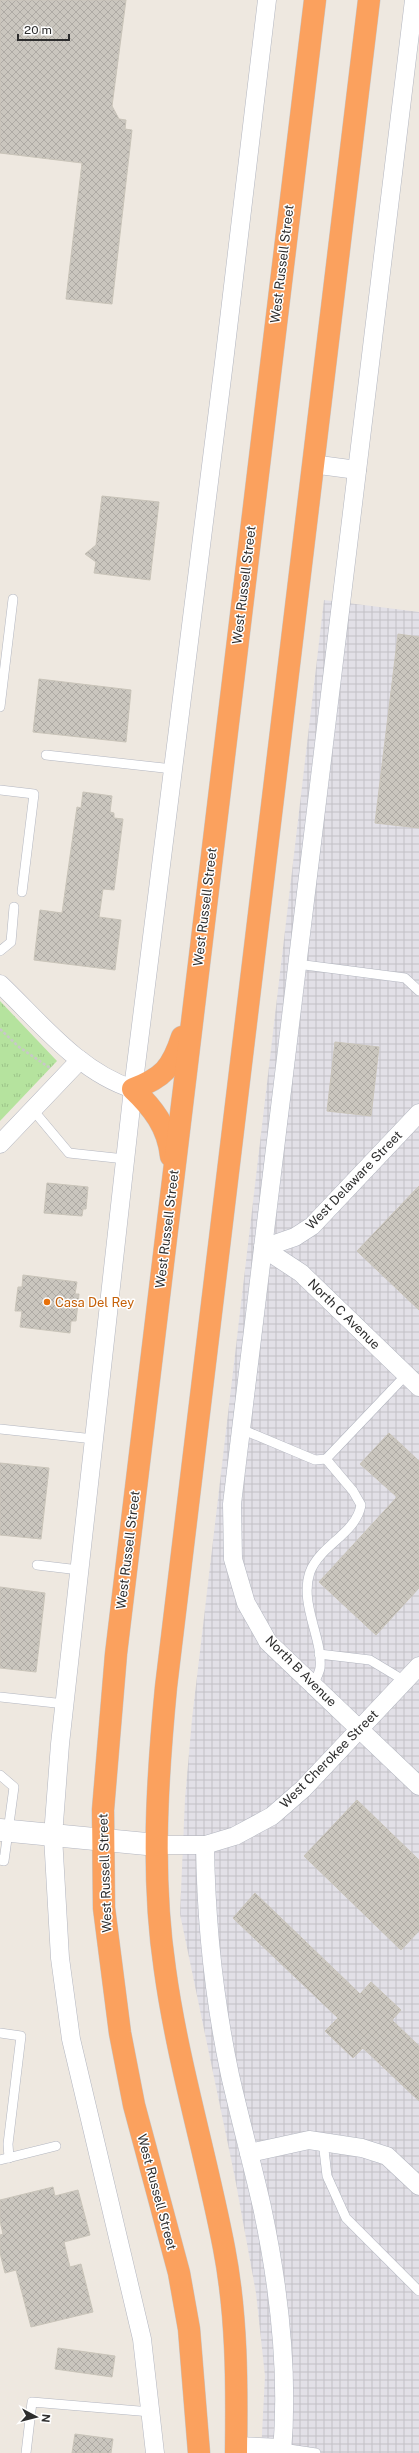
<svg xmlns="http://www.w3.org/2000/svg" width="419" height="2453" viewBox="0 0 419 2453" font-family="'Public Sans',sans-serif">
  <defs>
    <pattern id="industrial-grid" width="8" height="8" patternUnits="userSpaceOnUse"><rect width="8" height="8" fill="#e2e0e7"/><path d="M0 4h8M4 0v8" fill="none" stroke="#c2c0c6"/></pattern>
    <pattern id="grass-tufts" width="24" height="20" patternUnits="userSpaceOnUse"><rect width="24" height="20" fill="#b5e39e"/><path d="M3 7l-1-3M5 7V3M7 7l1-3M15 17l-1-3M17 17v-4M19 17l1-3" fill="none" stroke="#9cc388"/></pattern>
    <pattern id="building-cross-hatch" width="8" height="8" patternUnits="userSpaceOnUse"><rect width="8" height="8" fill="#cac6be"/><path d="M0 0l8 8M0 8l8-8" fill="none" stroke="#aeaaa4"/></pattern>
  </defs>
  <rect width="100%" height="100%" fill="#eee8e0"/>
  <polygon fill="url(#industrial-grid)" points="324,600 419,612 419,2453 261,2453 265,2376 256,2293 235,2178 180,1914 185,1799 192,1719"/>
  <polygon fill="url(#grass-tufts)" points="0,1001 57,1061 0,1121"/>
  <g fill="url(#building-cross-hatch)" stroke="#c9c4b9">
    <polygon points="0,0 126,0 112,106 119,119 126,120 125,129 132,130 112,304 66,299 82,163 0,153"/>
    <polygon points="102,496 159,502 150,580 94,573 96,562 85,554 96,545"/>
    <polygon points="398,634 419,637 419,828 375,823"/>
    <polygon points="39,679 131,690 126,742 33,732"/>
    <polygon points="83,792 112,796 110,812 114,813 114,818 123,819 114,890 103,889 99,917 121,920 115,970 34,960 40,910 62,913 77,807 81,808"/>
    <polygon points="335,1042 379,1047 371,1116 327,1111"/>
    <polygon points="47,1183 88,1187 86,1209 83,1209 82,1216 44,1213"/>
    <polygon points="419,1186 419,1310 357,1251"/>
    <polygon points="23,1275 77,1282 75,1294 79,1294 76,1321 71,1321 70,1333 20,1327 22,1311 15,1311 18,1287 22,1287"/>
    <polygon points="389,1433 419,1461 419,1588 376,1635 319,1582 397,1497 360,1464"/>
    <polygon points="0,1463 49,1468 41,1539 0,1535"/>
    <polygon points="0,1587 45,1593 36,1672 0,1668"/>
    <polygon points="357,1800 419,1860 419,1931 401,1950 304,1856"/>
    <polygon points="255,1893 360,1994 371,1982 401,2010 392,2020 419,2046 419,2101 363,2048 353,2058 325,2031 338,2018 233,1918"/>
    <polygon points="53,2187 55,2196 78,2190 90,2235 64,2242 70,2267 81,2264 93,2312 31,2327 16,2270 5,2273 0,2253 0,2235 3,2234 0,2221 0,2200"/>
    <polygon points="58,2348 115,2356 112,2377 55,2369"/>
    <polygon points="75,2434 113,2439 111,2453 72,2453"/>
  </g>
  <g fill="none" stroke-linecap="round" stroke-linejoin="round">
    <defs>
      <g id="lane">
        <polyline points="0,707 13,599"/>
        <polyline points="46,755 173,769"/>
        <polyline points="0,790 34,794 22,892"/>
        <polyline points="0,951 11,942 14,907"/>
        <polyline points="297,964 405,978 419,991"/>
        <polyline points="33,1110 69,1153 125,1159"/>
        <polyline points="0,1429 94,1439"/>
        <polyline points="241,1429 315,1460 326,1459 406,1375"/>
        <polyline points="37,1565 79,1570"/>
        <polyline points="319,1654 370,1660 405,1681"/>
        <path d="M313,1685C315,1680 319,1674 320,1668C323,1638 299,1604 310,1572C320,1545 356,1534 361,1505L353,1491L326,1459"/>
        <polyline points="0,1697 65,1704"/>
        <polyline points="0,1775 14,1787 4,1861 0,1860"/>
        <polyline points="0,2033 21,2036 8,2144 9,2158"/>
        <polyline points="323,2141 327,2176 346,2218 419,2291"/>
        <polyline points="0,2160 56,2146"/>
        <polyline points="282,2448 316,2453"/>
        <polyline points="26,2453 32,2402 151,2412"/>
      </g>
      <g id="street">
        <polyline points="414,0 232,1504 233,1559 246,1603 268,1642 419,1786"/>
        <polyline points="312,464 357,470"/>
        <path d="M0,984C40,1022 79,1072 133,1089"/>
        <polyline points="0,1144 80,1060"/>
        <polyline points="263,1248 295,1237 312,1226 419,1113"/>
        <polyline points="263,1248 301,1273 419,1387"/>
        <polyline points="157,1845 205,1845 235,1836 272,1816 303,1789 419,1666"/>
        <path d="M205,1845C206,1923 214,1999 230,2075C240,2119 252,2163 262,2207C279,2287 289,2371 282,2453"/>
        <polyline points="249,2153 309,2140 362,2148 387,2156 419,2186"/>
        <polyline points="236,2446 282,2448"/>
        <polyline points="155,2453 142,2339 71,2039 60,1958 53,1836 60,1744 133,1089 224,362 267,0"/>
      </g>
      <polyline id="secondary" points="0,1830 157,1845"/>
      <g id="highway">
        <path d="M171,1156C168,1127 153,1108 133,1089C163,1078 172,1068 182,1037"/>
        <polyline points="199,2453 189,2329 179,2273 134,2105 120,2033 104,1908 103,1810 116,1654 315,0"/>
        <path d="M236,2453C237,2384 237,2315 224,2248C206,2154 178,2064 165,1970C151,1876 157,1781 166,1687L369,0"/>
      </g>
    </defs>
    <use href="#lane" stroke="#b3b6c0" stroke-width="10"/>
    <use href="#street" stroke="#b3b6c0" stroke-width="19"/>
    <use href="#secondary" stroke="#b3b6c0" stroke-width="23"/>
    <use href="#highway" stroke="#c8c8c8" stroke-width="23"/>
    <polyline stroke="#c8c8c8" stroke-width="2.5" stroke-dasharray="3 2" stroke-linecap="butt" points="0,1029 19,1047 50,1068"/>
    <use href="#lane" stroke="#fff" stroke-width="9"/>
    <use href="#street" stroke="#fff" stroke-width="18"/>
    <use href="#secondary" stroke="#fff" stroke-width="22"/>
    <use href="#highway" stroke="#fba15e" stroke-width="22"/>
  </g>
  <circle fill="#e8710a" stroke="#fff" stroke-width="1.5" cx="47" cy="1302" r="4"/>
  <g text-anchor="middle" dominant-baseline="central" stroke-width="3" stroke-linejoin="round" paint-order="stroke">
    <g font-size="13" fill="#2d2d2d" stroke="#fff">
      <text transform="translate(282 264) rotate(-83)">West Russell Street</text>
      <text transform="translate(244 585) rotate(-83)">West Russell Street</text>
      <text transform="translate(205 907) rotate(-83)">West Russell Street</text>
      <text transform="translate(354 1180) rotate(-46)">West Delaware Street</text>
      <text transform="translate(167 1229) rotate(-83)">West Russell Street</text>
      <text transform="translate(344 1314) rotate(44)">North C Avenue</text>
      <text transform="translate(128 1550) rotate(-83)">West Russell Street</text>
      <text transform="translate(301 1671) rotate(45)">North B Avenue</text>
      <text transform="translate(329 1759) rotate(-45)">West Cherokee Street</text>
      <text transform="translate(105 1873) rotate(-92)">West Russell Street</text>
      <text transform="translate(157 2192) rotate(75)">West Russell Street</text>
    </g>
    <g font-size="13" fill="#c56008" stroke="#fff" text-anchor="start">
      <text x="55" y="1302">Casa Del Rey</text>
    </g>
  </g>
  <g transform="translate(36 2417) rotate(97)" stroke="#ffffff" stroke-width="3" paint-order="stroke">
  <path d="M0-3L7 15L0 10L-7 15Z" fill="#2d2d2d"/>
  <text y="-6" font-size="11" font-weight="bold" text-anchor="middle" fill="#2d2d2d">N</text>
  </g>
  <path d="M18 34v6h51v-6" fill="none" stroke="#2d2d2d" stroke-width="2"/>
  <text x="24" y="34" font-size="12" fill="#2d2d2d" stroke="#ffffff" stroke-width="3" paint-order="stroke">20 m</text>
</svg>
